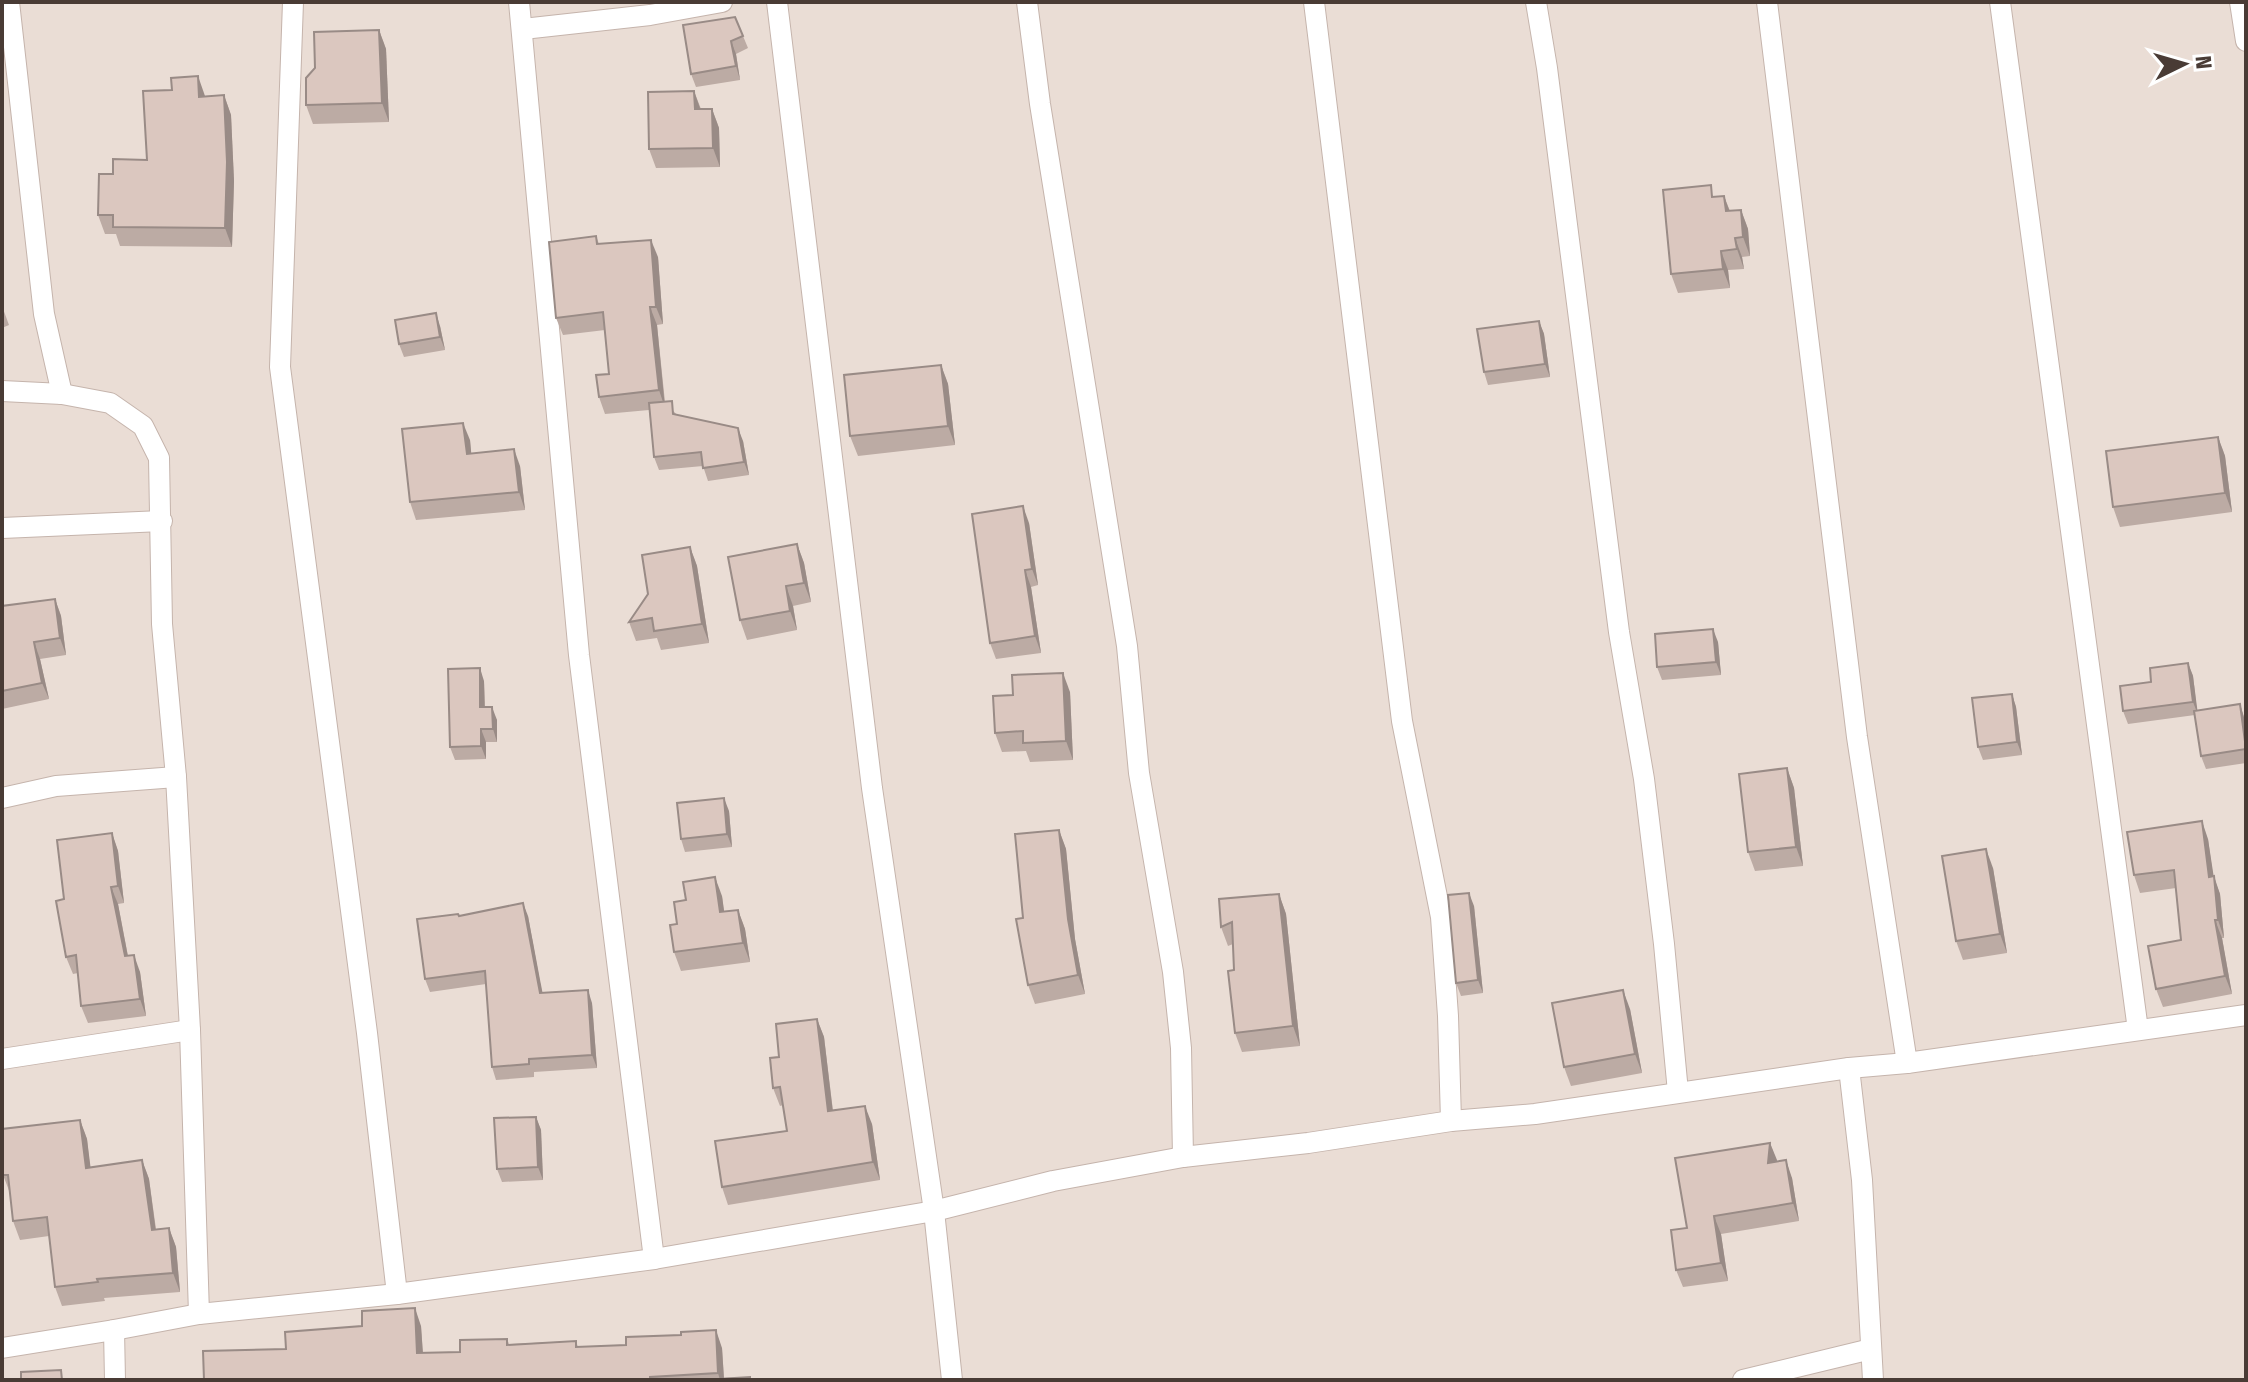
<svg xmlns="http://www.w3.org/2000/svg" width="2248" height="1382" viewBox="0 0 2248 1382" font-family="'Fira Sans Condensed',sans-serif">
  <rect width="100%" height="100%" fill="#f5ede7"/>
  <rect fill="#eaddd5" x="2" y="2" width="2244" height="1378"/>
  <g fill="none" stroke-linecap="round" stroke-linejoin="round">
    <defs>
      <g id="street">
        <polyline points="9,2 44,314 62,394"/>
        <polyline points="293,2 280,367 367,1033 397,1294"/>
        <polyline points="519,2 579,655 654,1259"/>
        <polyline points="777,2 872,788 934,1211 952,1380"/>
        <polyline points="1027,2 1040,104 1127,646 1139,773 1173,972 1181,1048 1183,1157"/>
        <polyline points="1314,2 1402,721 1441,917 1448,1016 1451,1121"/>
        <polyline points="1536,2 1547,68 1619,632 1644,779 1664,944 1678,1092"/>
        <polyline points="1767,2 1857,737 1907,1063"/>
        <polyline points="2000,2 2138,1030"/>
        <polyline points="2240,2 2246,41"/>
        <polyline points="523,29 650,15 722,2"/>
        <polyline points="2,391 62,394 110,403 143,426 159,458 162,624 176,777 190,1030 199,1314"/>
        <polyline points="2,528 162,521"/>
        <polyline points="2,798 56,786 176,777"/>
        <polyline points="2,1059 190,1030"/>
        <polyline points="1849,1068 1862,1180 1873,1380"/>
        <polyline points="114,1330 115,1380"/>
        <polyline points="2,1348 114,1330 199,1314 397,1294 654,1259 934,1211 1053,1181 1183,1157 1308,1143 1451,1121 1535,1114 1849,1068 1907,1063 2246,1015"/>
        <polyline points="1743,1380 1871,1349"/>
      </g>
    </defs>
    <use href="#street" stroke="#c5b4ac" stroke-width="22"/>
    <use href="#street" stroke="#fff" stroke-width="20"/>
  </g>
  <g fill="#bcaba4">
    <polygon points="683,25 743,36 748,48 736,54 740,80 696,87 691,74"/>
    <polygon points="379,30 386,49 389,122 313,124 306,105"/>
    <polygon points="694,91 701,109 712,109 719,128 720,167 656,168 649,149"/>
    <polygon points="224,95 231,115 234,181 232,247 120,246 116,234 105,234 98,215 113,174 147,160 205,96"/>
    <polygon points="1724,196 1730,211 1741,210 1748,229 1750,256 1742,257 1744,269 1728,270 1730,288 1678,293 1671,274 1715,197"/>
    <polygon points="596,236 599,244 658,257 663,324 657,325 665,402 677,415 743,441 749,475 708,481 703,466 659,470 654,457 649,410 605,414 599,397 609,374 605,330 563,335 556,318"/>
    <polygon points="2,306 9,325 2,328"/>
    <polygon points="1539,321 1544,334 1550,377 1488,385 1484,372"/>
    <polygon points="440,326 445,350 404,357 399,344"/>
    <polygon points="941,365 948,384 955,445 858,456 850,436"/>
    <polygon points="2218,437 2225,456 2232,512 2120,527 2113,507"/>
    <polygon points="470,440 471,454 520,466 525,510 416,520 410,502"/>
    <polygon points="1029,523 1038,585 1031,587 1041,653 996,659 990,643"/>
    <polygon points="797,544 804,563 811,602 793,606 797,630 747,640 740,620"/>
    <polygon points="690,547 697,566 709,643 661,650 657,638 636,641 629,622"/>
    <polygon points="55,599 61,616 66,655 40,659 49,699 2,709 2,606"/>
    <polygon points="1718,642 1721,675 1662,680 1657,667"/>
    <polygon points="2188,663 2193,676 2197,711 2240,704 2246,724 2246,763 2206,769 2201,756 2195,715 2128,724 2123,711 2151,682"/>
    <polygon points="484,681 485,707 497,720 497,742 486,742 486,759 455,760 450,747"/>
    <polygon points="1070,692 1073,760 1030,762 1026,751 1002,752 995,733"/>
    <polygon points="2012,694 2016,707 2022,755 1983,760 1978,747"/>
    <polygon points="1787,768 1794,788 1803,866 1755,871 1748,852"/>
    <polygon points="729,811 732,847 685,852 681,839"/>
    <polygon points="1059,830 1066,849 1075,939 1085,994 1035,1004 1028,985 1023,918"/>
    <polygon points="112,833 118,851 124,903 118,904 128,956 140,972 146,1016 88,1023 81,1006 78,973 73,974 66,957 64,899"/>
    <polygon points="2208,839 2213,876 2220,894 2224,938 2222,938 2232,994 2163,1007 2156,989 2181,940 2176,888 2140,893 2134,875"/>
    <polygon points="1993,868 2007,953 1963,960 1956,941"/>
    <polygon points="1279,894 1286,914 1300,1046 1242,1052 1235,1033 1233,944 1228,946 1221,927"/>
    <polygon points="722,896 724,912 738,910 745,929 750,962 681,971 674,952 677,924 686,900"/>
    <polygon points="1474,906 1483,993 1461,996 1456,983"/>
    <polygon points="459,916 528,916 542,993 592,1003 597,1068 534,1072 534,1077 496,1080 492,1067 486,984 430,992 425,979"/>
    <polygon points="1630,1009 1642,1073 1571,1086 1564,1067"/>
    <polygon points="817,1019 824,1037 833,1111 872,1124 880,1180 728,1205 722,1187 787,1131 783,1105 780,1106 773,1088 779,1057"/>
    <polygon points="536,1117 541,1130 543,1180 502,1182 497,1169"/>
    <polygon points="80,1120 87,1139 90,1168 142,1160 149,1179 156,1229 169,1228 176,1247 180,1292 104,1298 105,1301 62,1306 55,1287 49,1236 20,1240 13,1221 10,1193 3,1175"/>
    <polygon points="1770,1143 1777,1162 1792,1178 1799,1221 1721,1234 1728,1281 1683,1287 1676,1270 1687,1228"/>
    <polygon points="362,1326 421,1326 423,1353 460,1352 507,1339 509,1344 576,1341 578,1347 722,1348 724,1378 750,1377 751,1380 204,1380 286,1349"/>
  </g>
  <g fill="#998b86">
    <polygon points="379,30 386,49 389,122 382,103"/>
    <polygon points="731,41 736,54 740,80 736,66"/>
    <polygon points="198,76 205,96 206,116 199,97"/>
    <polygon points="694,91 701,111 695,109"/>
    <polygon points="224,95 231,115 234,181 232,247 225,228"/>
    <polygon points="712,109 719,128 720,167 713,148"/>
    <polygon points="1724,196 1731,215 1726,211"/>
    <polygon points="1741,210 1748,229 1750,256 1743,237"/>
    <polygon points="1735,238 1742,257 1744,269 1737,249"/>
    <polygon points="651,240 658,257 663,324 656,307"/>
    <polygon points="1721,251 1728,270 1730,288 1723,269"/>
    <polygon points="650,307 657,325 665,408 659,390"/>
    <polygon points="436,313 440,326 445,350 440,337"/>
    <polygon points="1539,321 1544,334 1550,377 1545,364"/>
    <polygon points="941,365 948,384 955,445 948,426"/>
    <polygon points="463,423 470,440 473,472 467,454"/>
    <polygon points="738,428 743,441 749,475 744,462"/>
    <polygon points="2218,437 2225,456 2232,512 2225,493"/>
    <polygon points="514,449 520,466 525,510 519,492"/>
    <polygon points="1023,506 1029,523 1038,585 1032,569"/>
    <polygon points="797,544 804,563 811,602 804,583"/>
    <polygon points="690,547 697,566 709,643 702,624"/>
    <polygon points="1025,570 1031,587 1041,653 1035,636"/>
    <polygon points="786,586 793,606 797,630 790,611"/>
    <polygon points="55,599 61,616 66,655 60,638"/>
    <polygon points="1713,629 1718,642 1721,675 1716,662"/>
    <polygon points="34,642 40,659 49,699 42,683"/>
    <polygon points="2188,663 2193,676 2198,715 2193,702"/>
    <polygon points="480,668 484,681 485,720 480,707"/>
    <polygon points="1063,673 1070,692 1073,760 1066,741"/>
    <polygon points="2012,694 2016,707 2022,755 2017,742"/>
    <polygon points="2240,704 2246,724 2246,742"/>
    <polygon points="492,707 497,720 497,742 493,729"/>
    <polygon points="481,729 486,742 486,759 481,746"/>
    <polygon points="1787,768 1794,788 1803,866 1796,847"/>
    <polygon points="724,798 729,811 732,847 727,834"/>
    <polygon points="2202,821 2208,839 2215,885 2214,876 2220,894 2224,938 2218,920 2209,877"/>
    <polygon points="1059,830 1066,849 1075,939 1085,994 1078,975 1068,919"/>
    <polygon points="112,833 118,851 124,903 118,886"/>
    <polygon points="1986,849 1993,868 2007,953 2000,934"/>
    <polygon points="715,877 722,896 727,932 720,912"/>
    <polygon points="111,887 118,904 131,973 125,956"/>
    <polygon points="1469,893 1474,906 1483,993 1478,980"/>
    <polygon points="1279,894 1286,914 1300,1046 1293,1026"/>
    <polygon points="523,903 528,916 545,1006 540,993"/>
    <polygon points="738,910 745,929 750,962 743,943"/>
    <polygon points="2215,920 2222,938 2232,994 2225,976"/>
    <polygon points="134,955 140,972 146,1016 140,999"/>
    <polygon points="588,990 592,1003 597,1068 592,1055"/>
    <polygon points="1623,990 1630,1009 1642,1073 1635,1054"/>
    <polygon points="817,1019 824,1037 835,1130 828,1111"/>
    <polygon points="865,1106 872,1124 880,1180 873,1162"/>
    <polygon points="536,1117 541,1130 543,1180 538,1167"/>
    <polygon points="80,1120 87,1139 93,1187 86,1168"/>
    <polygon points="1770,1143 1777,1160 1775,1181 1768,1163"/>
    <polygon points="142,1160 149,1179 158,1248 152,1230"/>
    <polygon points="1786,1160 1792,1178 1799,1221 1793,1203"/>
    <polygon points="1714,1216 1721,1234 1728,1281 1721,1263"/>
    <polygon points="169,1228 176,1247 180,1292 173,1273"/>
    <polygon points="415,1308 421,1326 424,1371 417,1353"/>
    <polygon points="716,1330 722,1348 724,1380 720,1380 718,1373"/>
  </g>
  <g fill="#dbc7bf" stroke="#998b86" stroke-width="2">
    <polygon points="735,17 743,36 731,41 736,66 691,74 683,25"/>
    <polygon points="379,30 382,103 306,105 306,78 315,68 314,32"/>
    <polygon points="198,76 199,97 224,95 227,162 225,228 113,227 113,215 98,215 99,174 113,174 113,159 147,160 143,91 172,90 171,78"/>
    <polygon points="694,91 695,109 712,109 713,148 649,149 648,92"/>
    <polygon points="1711,185 1712,197 1724,196 1726,211 1741,210 1743,237 1735,238 1737,249 1721,251 1723,269 1671,274 1663,190"/>
    <polygon points="596,236 597,244 651,240 656,307 650,307 659,390 599,397 596,375 609,374 603,312 556,318 549,242"/>
    <polygon points="436,313 440,337 399,344 395,320"/>
    <polygon points="1539,321 1545,364 1484,372 1477,329"/>
    <polygon points="941,365 948,426 850,436 844,375"/>
    <polygon points="672,401 673,414 738,428 744,462 703,468 701,452 654,457 649,403"/>
    <polygon points="463,423 467,454 514,449 519,492 410,502 402,429"/>
    <polygon points="2218,437 2225,493 2113,507 2106,451"/>
    <polygon points="1023,506 1032,569 1025,570 1035,636 990,643 972,514"/>
    <polygon points="797,544 804,583 786,586 790,611 740,620 728,557"/>
    <polygon points="690,547 702,624 654,631 652,618 629,622 648,594 642,555"/>
    <polygon points="55,599 60,638 34,642 42,683 2,691 2,606"/>
    <polygon points="1713,629 1716,662 1657,667 1655,634"/>
    <polygon points="2188,663 2193,702 2123,711 2120,686 2151,682 2150,668"/>
    <polygon points="480,668 480,707 492,707 493,729 481,729 481,746 450,747 448,669"/>
    <polygon points="1063,673 1066,741 1023,743 1023,731 995,733 993,696 1013,695 1012,675"/>
    <polygon points="2012,694 2017,742 1978,747 1972,698"/>
    <polygon points="2240,704 2246,749 2201,756 2194,711"/>
    <polygon points="1787,768 1796,847 1748,852 1739,774"/>
    <polygon points="724,798 727,834 681,839 677,803"/>
    <polygon points="2202,821 2209,877 2214,876 2218,920 2215,920 2225,976 2156,989 2148,946 2181,940 2174,870 2134,875 2127,832"/>
    <polygon points="1059,830 1068,919 1078,975 1028,985 1016,919 1023,918 1015,834"/>
    <polygon points="112,833 118,886 111,887 125,956 134,955 140,999 81,1006 76,955 66,957 56,901 64,899 57,840"/>
    <polygon points="1986,849 2000,934 1956,941 1942,856"/>
    <polygon points="715,877 720,912 738,910 743,943 674,952 670,925 677,924 674,902 686,900 683,882"/>
    <polygon points="1469,893 1478,980 1456,983 1448,895"/>
    <polygon points="1279,894 1293,1026 1235,1033 1228,971 1234,970 1232,922 1221,927 1219,899"/>
    <polygon points="523,903 540,993 588,990 592,1055 529,1059 529,1064 492,1067 485,971 425,979 417,919 458,914 459,916"/>
    <polygon points="1623,990 1635,1054 1564,1067 1552,1003"/>
    <polygon points="817,1019 828,1111 865,1106 873,1162 722,1187 715,1141 787,1131 780,1087 773,1088 770,1058 779,1057 776,1024"/>
    <polygon points="536,1117 538,1167 497,1169 494,1118"/>
    <polygon points="80,1120 86,1168 142,1160 152,1230 169,1228 173,1273 97,1279 98,1282 55,1287 47,1217 13,1221 8,1175 3,1175 2,1163 2,1129"/>
    <polygon points="1770,1143 1768,1163 1786,1160 1793,1203 1714,1216 1721,1263 1676,1270 1671,1230 1687,1228 1675,1158"/>
    <polygon points="415,1308 417,1353 460,1352 460,1340 507,1339 507,1345 576,1341 576,1347 626,1345 626,1337 681,1335 681,1332 716,1330 718,1373 650,1377 650,1380 204,1380 203,1351 286,1349 285,1332 362,1326 362,1311"/>
    <polygon points="61,1370 62,1380 21,1380 21,1372"/>
    <polygon points="750,1377 750,1380 701,1380"/>
  </g>
  <rect width="2248" height="1382" fill="none" stroke="#493b35" stroke-width="8"/>
  <g transform="translate(2184 64) rotate(85)" stroke="#ffffff" stroke-width="6" paint-order="stroke">
  <path d="M0-6L14 30L0 20L-14 30Z" fill="#493b35"/>
  <text y="-12" font-size="22" font-weight="bold" text-anchor="middle" fill="#493b35">N</text>
  </g>
</svg>
